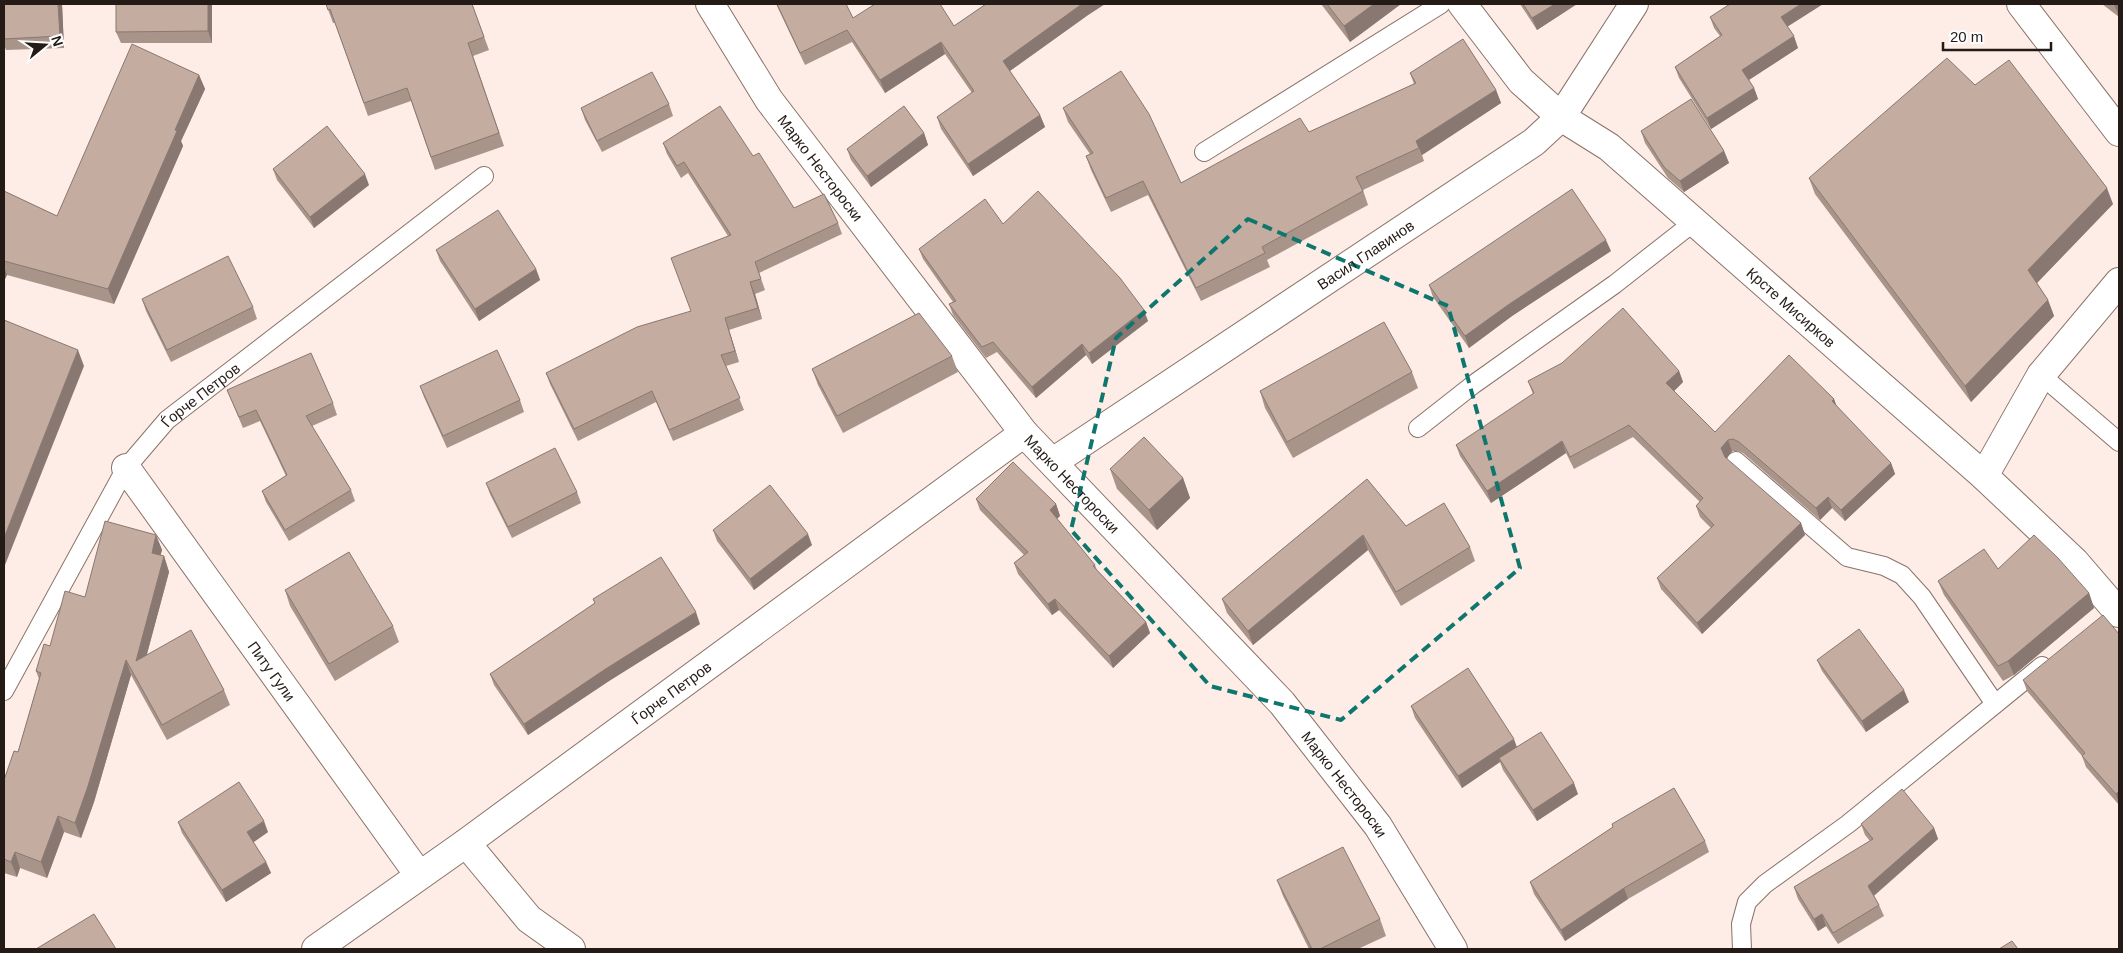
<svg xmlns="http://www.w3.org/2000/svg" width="2123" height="953" viewBox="0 0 2123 953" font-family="Arial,sans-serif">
  <rect width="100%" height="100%" fill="#fdede6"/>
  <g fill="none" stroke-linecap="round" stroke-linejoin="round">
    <defs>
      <g id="lane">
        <polyline points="1204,152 1441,4"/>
        <polyline points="2041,375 2119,442"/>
        <polyline points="1418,428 1474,384 1615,284 1694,222"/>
        <polyline points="1736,461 1847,557 1884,566 1902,575 1922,597 1995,704"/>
        <path id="s1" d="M4,691L126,468L167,420L484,176"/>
        <polyline points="1742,949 1741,924 1747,902 1765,884 1848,824 2042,666"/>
      </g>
      <g id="street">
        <path id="s2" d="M710,4L769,100L1024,433L1282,703L1378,826L1453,949"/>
        <path id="s3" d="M1462,4L1521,81L1561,117L1609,147L1984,476L2075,562L2119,613"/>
        <polyline points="2021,4 2119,132"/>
        <path id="s4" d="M1053,462L1534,142L1561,117L1634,4"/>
        <path id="s5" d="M126,468L419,875"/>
        <polyline points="1984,476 2041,375 2119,282"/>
        <polyline points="466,843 529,919 571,949"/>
        <path id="s6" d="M316,949L466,843L1024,433"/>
      </g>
    </defs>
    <use href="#lane" stroke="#8a7368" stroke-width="20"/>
    <use href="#street" stroke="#8a7368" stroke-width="30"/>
    <use href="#lane" stroke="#fff" stroke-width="18"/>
    <use href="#street" stroke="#fff" stroke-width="28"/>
  </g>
  <g fill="#a9948a">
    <polygon points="4,4 62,4 64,48 6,50 4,45"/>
    <polygon points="212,4 212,43 121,43 116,32"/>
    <polygon points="326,4 472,4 489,50 473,56 504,146 435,170 411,101 368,116 335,23 333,23"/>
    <polygon points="776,4 846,4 853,18 954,26 986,4 1105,4 1088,15 1010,71 1040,115 1045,127 973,176 941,129 937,117 972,93 945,54 885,93 852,42 805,65"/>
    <polygon points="1321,4 1401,4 1350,42"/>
    <polygon points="1520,4 1577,4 1537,30"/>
    <polygon points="1823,4 1787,27 1798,48 1749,80 1754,88 1758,99 1711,129 1679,78 1675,67 1720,36 1714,28 1710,17"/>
    <polygon points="2102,4 2119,4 2119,17"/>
    <polygon points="1410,73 1496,90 1501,103 1422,155 1424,161 1363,190 1368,205 1267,260 1270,267 1201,301 1148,195 1111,212 1091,170 1086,156 1090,154 1068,122 1063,108 1181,183 1309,132 1414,84"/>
    <polygon points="199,75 205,89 181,141 183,146 114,304 7,275 4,281 4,191 57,216"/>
    <polygon points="1975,85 2113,204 2037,283 2048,300 2054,316 1971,402 1815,194 1809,178"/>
    <polygon points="669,104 673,116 602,152 585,120 581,108"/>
    <polygon points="1641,131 1724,151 1729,163 1684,192 1668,178 1645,143"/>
    <polygon points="924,133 928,145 871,187 851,160 847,149"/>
    <polygon points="663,143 753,156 794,208 838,223 842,234 759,273 765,290 755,294 762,319 729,330 739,362 726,366 744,410 673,441 656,402 578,441 550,384 546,373 691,311 728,236 688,173 681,178 667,154"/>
    <polygon points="273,169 369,185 314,228 277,180"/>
    <polygon points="1003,224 1148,321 1092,364 1086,355 1036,398 997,352 986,358 953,315 949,304 953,302 923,259 919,249"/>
    <polygon points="436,250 536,269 540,280 479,321 440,261"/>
    <polygon points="1611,251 1512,316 1469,348 1433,297 1429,285"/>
    <polygon points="142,299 253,307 257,319 171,362 146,311"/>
    <polygon points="952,356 958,372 843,433 818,385 812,369"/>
    <polygon points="1679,371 1683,382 1674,391 1715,432 1834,399 1837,407 1891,463 1895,474 1845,521 1832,508 1820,520 1743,453 1738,451 1732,451 1726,459 1801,523 1805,535 1702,634 1661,589 1657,578 1711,528 1700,517 1696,506 1700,502 1633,437 1574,469 1566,453 1491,503 1460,456 1456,445 1533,394 1528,381"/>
    <polygon points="1412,372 1418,388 1293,458 1265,408 1260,391"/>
    <polygon points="420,386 520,400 524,412 447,448 424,397"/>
    <polygon points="227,390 333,403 337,415 312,426 351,490 355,501 289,541 266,502 262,491 286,476 260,421 243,428"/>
    <polygon points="1110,469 1183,478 1190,498 1157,530 1117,489"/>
    <polygon points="1367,479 1406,526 1470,547 1475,561 1401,606 1368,550 1253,645 1227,613 1222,599"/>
    <polygon points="486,483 577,492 581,503 512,538 490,494"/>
    <polygon points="976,499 1056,504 1060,516 1057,519 1095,565 1097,570 1146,622 1150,633 1113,668 1059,610 1052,615 1018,574 1014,563 1024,555 980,510"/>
    <polygon points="713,530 812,545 754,590 717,541"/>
    <polygon points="156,535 162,550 160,556 164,556 169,572 147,654 224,690 230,705 167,740 131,675 94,802 81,838 64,832 47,878 20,868 17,877 4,873 4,780 18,752 39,679 36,671 85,597"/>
    <polygon points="1998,569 2089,593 2094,608 2014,675 2003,681 1944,595 1938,581"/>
    <polygon points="285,590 393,626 399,642 335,681 290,606"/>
    <polygon points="593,599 700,624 609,681 528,735 494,685 490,674 595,603"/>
    <polygon points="2119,634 2119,805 2086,767 2082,756 2027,691 2023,680"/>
    <polygon points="1817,660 1909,702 1866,732 1822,671"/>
    <polygon points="1411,706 1517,747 1578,794 1537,821 1503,770 1500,762 1462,788 1415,718"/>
    <polygon points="178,822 268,832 253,842 266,862 271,873 226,902 182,833"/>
    <polygon points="1612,824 1705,841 1709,852 1628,899 1565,941 1534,894 1530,882 1613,827"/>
    <polygon points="1861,824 1934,828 1938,839 1874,896 1879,905 1884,916 1838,944 1826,926 1818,931 1798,899 1794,887 1870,841 1865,835"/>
    <polygon points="1277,880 1380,919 1386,936 1358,949 1309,949 1283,896"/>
  </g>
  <g fill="#897871">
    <polygon points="58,4 62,4 64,48 60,36"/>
    <polygon points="208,4 212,4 212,43 208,31"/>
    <polygon points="1082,4 1105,4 1088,15 1007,73 1003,61"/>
    <polygon points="1374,4 1401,4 1350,42 1344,26"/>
    <polygon points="1555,4 1577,4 1537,30 1532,18"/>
    <polygon points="1801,4 1823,4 1785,28 1781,17"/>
    <polygon points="2114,4 2119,4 2119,17"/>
    <polygon points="1794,36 1798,48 1747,81 1742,70"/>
    <polygon points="941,42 945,54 885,93 880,80"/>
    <polygon points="199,75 205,89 181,141 183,146 114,304 108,289 175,130"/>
    <polygon points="1754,88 1758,99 1711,129 1707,118"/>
    <polygon points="1496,90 1501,103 1422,155 1416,141"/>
    <polygon points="1040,115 1045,127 973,176 968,164"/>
    <polygon points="924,133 928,145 871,187 867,176"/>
    <polygon points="1724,151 1729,163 1684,192 1680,181"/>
    <polygon points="365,174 369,185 314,228 310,217"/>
    <polygon points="2107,188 2113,204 2034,286 2028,270"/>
    <polygon points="1606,240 1611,251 1512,316 1469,348 1465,336 1508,305"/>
    <polygon points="4,267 7,275 4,281"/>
    <polygon points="536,269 540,280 479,321 475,309"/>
    <polygon points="750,282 755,294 762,319 758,308"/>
    <polygon points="2048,300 2054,316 1971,402 1965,386"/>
    <polygon points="1144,310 1148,321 1092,364 1089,353"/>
    <polygon points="725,318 729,330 739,362 735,351"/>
    <polygon points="1082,344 1086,355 1036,398 1032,387"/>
    <polygon points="78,350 84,366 5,565 4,560 4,538"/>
    <polygon points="1679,371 1683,382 1670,395 1666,383"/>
    <polygon points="1834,399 1838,410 1832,401"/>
    <polygon points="1728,440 1732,451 1726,459 1721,448"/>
    <polygon points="1562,441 1566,453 1491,503 1487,491"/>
    <polygon points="1891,463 1895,474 1845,521 1841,510"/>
    <polygon points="1183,478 1190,498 1157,530 1149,510"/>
    <polygon points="1828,497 1832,508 1820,520 1816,508"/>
    <polygon points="1056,504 1060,516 1054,521 1050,510"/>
    <polygon points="1801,523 1805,535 1702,634 1697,623"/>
    <polygon points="808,534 812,545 754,590 750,579"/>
    <polygon points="156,535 162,550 157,568 152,553"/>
    <polygon points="1363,535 1368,550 1253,645 1248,631"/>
    <polygon points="164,556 169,572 141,676 136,661"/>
    <polygon points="2089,593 2094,608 2014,675 2008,661"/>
    <polygon points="1055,599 1059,610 1052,615 1048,604"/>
    <polygon points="696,612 700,624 609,681 528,735 524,724 604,670"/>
    <polygon points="1146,622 1150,633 1113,668 1109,656"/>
    <polygon points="126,660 131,675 94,802 81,838 75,823"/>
    <polygon points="1904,690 1909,702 1866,732 1862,721"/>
    <polygon points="1514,739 1518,750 1499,758 1500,762 1462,788 1458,776"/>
    <polygon points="1574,783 1578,794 1537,821 1533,810"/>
    <polygon points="2119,791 2119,804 2116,794"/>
    <polygon points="58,816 64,832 47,878 41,862"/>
    <polygon points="264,821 268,832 251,844 247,832"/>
    <polygon points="1934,828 1938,839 1872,897 1868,886"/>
    <polygon points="15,852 20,868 17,877 11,862"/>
    <polygon points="266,862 271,873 226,902 222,890"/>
    <polygon points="1624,888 1628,899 1565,941 1561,930"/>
    <polygon points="1822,914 1826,926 1818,931 1814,919"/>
  </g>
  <g fill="#c4aca1" stroke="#897871">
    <polygon points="4,4 58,4 60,36 4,39"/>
    <polygon points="116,4 208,4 208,31 116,32"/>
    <polygon points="326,4 472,4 484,37 468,43 499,133 431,157 407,88 364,103 330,9 328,10"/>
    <polygon points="777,4 846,4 853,18 875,4 940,4 954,26 986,4 1082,4 1003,61 1040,115 968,164 937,117 974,91 941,42 880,80 847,30 800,53"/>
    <polygon points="1327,4 1374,4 1344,26"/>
    <polygon points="1523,4 1555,4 1532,18"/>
    <polygon points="1730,4 1801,4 1781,17 1794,36 1742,70 1754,88 1707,118 1675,67 1722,35 1710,17"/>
    <polygon points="1463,39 1496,90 1416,141 1419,148 1356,177 1363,191 1262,247 1265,253 1196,288 1143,181 1106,198 1086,156 1093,153 1063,108 1121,71 1149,114 1181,183 1300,118 1309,132 1416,83 1410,73"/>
    <polygon points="132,44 199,75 175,130 177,131 108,289 4,261 4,191 57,216"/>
    <polygon points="1947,58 1975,85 2009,60 2107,188 2028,270 2048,300 1965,386 1809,178"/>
    <polygon points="652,72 669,104 597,141 581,108"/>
    <polygon points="1691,99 1724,151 1680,181 1664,167 1641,131"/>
    <polygon points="720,106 753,156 759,153 794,208 824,194 838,223 755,262 761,279 750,282 758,308 725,318 735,351 721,355 740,398 669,430 652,391 574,429 546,373 637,327 691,311 671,258 731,235 684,162 677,166 663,143"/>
    <polygon points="904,106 924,133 867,176 847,149"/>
    <polygon points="327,126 365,174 310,217 273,169"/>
    <polygon points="1572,189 1606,240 1508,305 1465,336 1429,285"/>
    <polygon points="1038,191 1120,278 1144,310 1089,353 1082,344 1032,387 993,342 982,347 949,304 956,301 919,249 985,199 1003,224"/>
    <polygon points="498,210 536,269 475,309 436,250"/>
    <polygon points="228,256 253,307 167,350 142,299"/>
    <polygon points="1623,308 1679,371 1666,383 1715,432 1789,355 1834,399 1832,401 1891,463 1841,510 1828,497 1816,508 1739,442 1733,439 1728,440 1721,448 1725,457 1801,523 1697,623 1657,578 1714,525 1696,506 1703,498 1629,425 1570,457 1562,441 1487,491 1456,445 1534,393 1528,381 1562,363"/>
    <polygon points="919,313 952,356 837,416 812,369"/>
    <polygon points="4,320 78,350 4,538"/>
    <polygon points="1384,322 1412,372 1287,442 1260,391"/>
    <polygon points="497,350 520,400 443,436 420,386"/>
    <polygon points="311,353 333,403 306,416 351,490 285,530 262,491 287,475 256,410 239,417 227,390"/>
    <polygon points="1144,437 1183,478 1149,510 1110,469"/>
    <polygon points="555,448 577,492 508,527 486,483"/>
    <polygon points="1013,462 1056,504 1050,510 1095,565 1093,566 1146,622 1109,656 1055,599 1048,604 1014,563 1028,552 976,499"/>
    <polygon points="1367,479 1406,526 1444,503 1470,547 1396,592 1363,535 1248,631 1222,599"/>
    <polygon points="770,485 808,534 750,579 713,530"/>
    <polygon points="105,521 156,535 152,553 164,556 136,661 191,630 224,690 162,725 126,660 88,786 75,823 58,816 41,862 15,852 11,862 4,859 4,780 14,751 18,752 41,673 36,671 44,644 50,646 65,591 85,597"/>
    <polygon points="2034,535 2058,558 2089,593 2008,661 1998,666 1938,581 1984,549 1998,569"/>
    <polygon points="349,552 393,626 329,664 285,590"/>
    <polygon points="661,557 696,612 604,670 524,724 490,674 595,603 593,599"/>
    <polygon points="2103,615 2119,634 2119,791 2116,794 2082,756 2085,753 2023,680"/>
    <polygon points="1859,629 1904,690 1862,721 1817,660"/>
    <polygon points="1468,668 1514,739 1458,776 1411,706"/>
    <polygon points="1541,732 1574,783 1533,810 1499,758"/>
    <polygon points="239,782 264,821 247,832 266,862 222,890 178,822"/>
    <polygon points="1674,788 1705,841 1624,888 1561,930 1530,882 1613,827 1612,824"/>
    <polygon points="1902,789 1934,828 1868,886 1879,905 1833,933 1822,914 1814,919 1794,887 1873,839 1861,824"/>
    <polygon points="1343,847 1380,919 1320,949 1312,949 1277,880"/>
    <polygon points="94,914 116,949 36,949"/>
    <polygon points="2012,941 2018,949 1999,949"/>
  </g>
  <path fill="none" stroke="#0f766e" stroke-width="4" stroke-dasharray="10 6" stroke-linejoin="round" d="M1248,219L1448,306L1520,568L1341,720L1210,686L1071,530L1116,338Z"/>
  <g text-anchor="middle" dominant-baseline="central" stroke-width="5" stroke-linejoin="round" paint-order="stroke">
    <g font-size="15" fill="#241b16" stroke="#fefefe">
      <text stroke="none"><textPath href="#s2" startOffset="198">Марко Нестороски</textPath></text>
      <text stroke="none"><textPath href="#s4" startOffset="375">Васил Главинов</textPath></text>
      <text stroke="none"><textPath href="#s3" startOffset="450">Крсте Мисирков</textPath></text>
      <text stroke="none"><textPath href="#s1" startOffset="359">Ѓорче Петров</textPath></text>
      <text stroke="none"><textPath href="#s2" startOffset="602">Марко Нестороски</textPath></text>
      <text stroke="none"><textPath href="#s5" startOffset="250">Питу Гули</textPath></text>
      <text stroke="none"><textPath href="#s6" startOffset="438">Ѓорче Петров</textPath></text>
      <text stroke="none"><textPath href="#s2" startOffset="1008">Марко Нестороски</textPath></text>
    </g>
  </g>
  <rect width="2123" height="953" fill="none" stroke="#241b16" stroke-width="10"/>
  <g transform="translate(45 45) rotate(72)" stroke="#fefefe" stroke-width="4" paint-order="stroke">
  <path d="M0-4L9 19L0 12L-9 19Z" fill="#241b16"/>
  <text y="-8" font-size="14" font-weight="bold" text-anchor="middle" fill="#241b16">N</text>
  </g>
  <path d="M1943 42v8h108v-8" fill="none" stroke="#241b16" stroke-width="2.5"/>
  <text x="1950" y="42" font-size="15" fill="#241b16" stroke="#fefefe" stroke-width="4" paint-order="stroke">20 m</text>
</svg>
